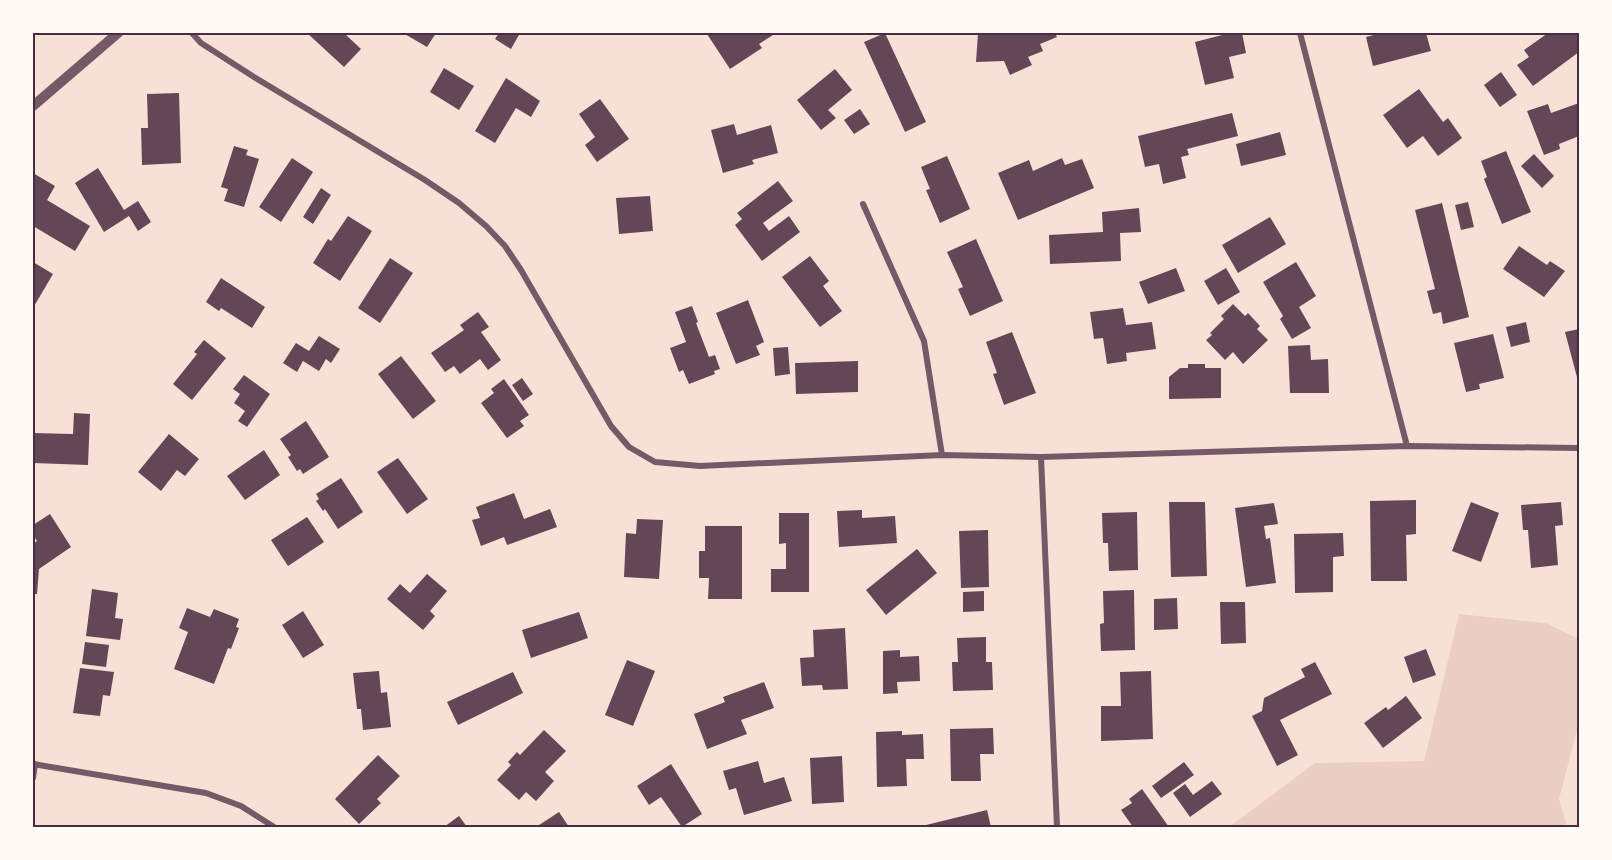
<svg xmlns="http://www.w3.org/2000/svg" width="1612" height="860" viewBox="0 0 1612 860" font-family="'Varela Round',sans-serif">
  <rect width="100%" height="100%" fill="#f7e1d7"/>
  <polygon fill="#ebcfc5" points="1459,614 1546,623 1579,639 1579,723 1559,799 1567,827 1229,827 1315,763 1424,761"/>
  <g fill="#644757">
    <polygon points="307,33 344,33 361,49 344,67"/>
    <polygon points="403,33 436,33 427,47"/>
    <polygon points="499,33 520,33 511,49 495,39"/>
    <polygon points="708,33 771,33 773,35 759,44 762,48 730,69 707,34"/>
    <polygon points="885,33 926,122 905,132 864,42"/>
    <polygon points="978,33 1055,33 1057,37 1040,44 1043,51 1028,57 1032,65 1010,75 1004,61 976,62"/>
    <polygon points="1230,33 1242,33 1246,53 1229,57 1234,78 1205,85 1195,42"/>
    <polygon points="1381,33 1426,33 1431,51 1373,66 1366,37"/>
    <polygon points="1548,33 1579,33 1579,52 1533,86 1517,65 1529,57 1524,50"/>
    <polygon points="444,68 474,86 459,110 430,92"/>
    <polygon points="835,69 852,90 828,110 836,118 821,130 797,100"/>
    <polygon points="1501,72 1517,95 1500,107 1484,85"/>
    <polygon points="506,78 540,101 531,117 516,108 495,143 475,131"/>
    <polygon points="1419,89 1443,122 1448,118 1462,138 1438,156 1423,136 1407,148 1383,115"/>
    <polygon points="179,93 181,163 142,165 141,128 148,128 147,94"/>
    <polygon points="600,99 629,139 597,162 585,145 595,137 579,114"/>
    <polygon points="1579,103 1579,136 1559,144 1560,149 1544,155 1527,111 1548,104 1551,113"/>
    <polygon points="860,109 870,124 854,134 844,120"/>
    <polygon points="1232,113 1238,136 1187,149 1189,155 1181,157 1186,178 1163,184 1159,164 1145,167 1138,136"/>
    <polygon points="734,124 737,135 771,125 778,153 752,160 754,164 723,173 711,130"/>
    <polygon points="1280,132 1286,155 1241,166 1236,144"/>
    <polygon points="234,146 248,150 246,155 259,159 244,207 224,201 228,189 221,187"/>
    <polygon points="1506,151 1531,212 1502,224 1484,179 1487,177 1481,161"/>
    <polygon points="1534,154 1554,176 1542,188 1521,166"/>
    <polygon points="947,156 970,209 940,223 926,190 930,189 921,167"/>
    <polygon points="292,158 313,172 281,222 259,207"/>
    <polygon points="1062,158 1065,165 1082,159 1094,188 1018,220 998,173 1029,160 1033,171"/>
    <polygon points="98,168 124,210 138,201 151,222 138,231 129,216 104,232 75,183"/>
    <polygon points="33,173 55,186 47,200 90,226 75,251 33,226"/>
    <polygon points="778,181 793,201 763,223 769,231 789,216 800,232 762,261 735,225 742,219 737,213"/>
    <polygon points="321,188 331,195 313,224 303,217"/>
    <polygon points="650,196 653,231 619,234 616,198"/>
    <polygon points="1468,202 1474,227 1461,230 1455,205"/>
    <polygon points="1442,203 1469,317 1443,324 1441,312 1433,314 1427,291 1435,289 1415,210"/>
    <polygon points="1139,208 1141,232 1120,233 1121,261 1050,264 1049,235 1103,232 1102,212"/>
    <polygon points="348,216 372,231 340,281 313,263 328,239 331,241"/>
    <polygon points="1270,217 1286,244 1238,273 1222,245"/>
    <polygon points="976,239 1003,301 970,316 958,289 963,287 947,252"/>
    <polygon points="1519,246 1547,265 1550,261 1565,271 1544,297 1503,269"/>
    <polygon points="810,256 829,281 823,286 842,311 820,327 782,277"/>
    <polygon points="390,258 413,273 380,323 358,308"/>
    <polygon points="33,262 53,274 33,308"/>
    <polygon points="1296,262 1316,296 1299,307 1311,328 1292,339 1280,319 1283,316 1263,282"/>
    <polygon points="1176,268 1185,291 1148,304 1139,282"/>
    <polygon points="1226,268 1240,292 1218,305 1204,281"/>
    <polygon points="221,278 265,307 252,328 221,308 219,311 206,302"/>
    <polygon points="748,300 764,342 756,346 760,355 736,364 716,313"/>
    <polygon points="1233,304 1245,316 1248,313 1260,326 1257,329 1268,340 1243,364 1233,352 1225,360 1206,340 1212,335 1210,333 1224,319 1221,316"/>
    <polygon points="692,306 698,322 696,323 709,357 715,355 720,369 714,371 715,374 689,384 683,370 679,372 670,348 686,342 675,312"/>
    <polygon points="1123,308 1126,325 1152,322 1156,349 1126,353 1127,361 1107,364 1103,338 1094,339 1090,312"/>
    <polygon points="478,312 489,327 481,332 501,360 488,370 480,359 460,374 454,366 445,372 431,353 464,330 460,325"/>
    <polygon points="1526,322 1530,342 1511,347 1506,327"/>
    <polygon points="1579,329 1579,381 1578,381 1565,332"/>
    <polygon points="1012,332 1036,393 1004,405 993,374 997,373 986,342"/>
    <polygon points="1493,334 1504,378 1479,384 1480,389 1466,392 1454,343"/>
    <polygon points="319,336 340,349 331,363 326,359 319,371 303,361 297,372 283,363 296,343 309,351"/>
    <polygon points="204,340 226,358 192,400 173,384 197,354 194,352"/>
    <polygon points="1310,345 1311,360 1328,359 1329,393 1290,393 1288,346"/>
    <polygon points="788,347 790,374 775,376 773,348"/>
    <polygon points="401,356 436,401 413,419 378,374"/>
    <polygon points="858,361 858,392 796,394 795,363"/>
    <polygon points="1188,364 1205,364 1205,368 1221,368 1221,398 1169,399 1169,377 1180,368 1188,368"/>
    <polygon points="244,375 270,394 247,427 238,421 245,411 234,403 240,394 233,389"/>
    <polygon points="522,378 533,394 523,401 512,385"/>
    <polygon points="504,379 529,415 520,421 524,426 507,438 481,403 494,393 491,389"/>
    <polygon points="74,413 90,414 88,465 33,463 33,433 73,434"/>
    <polygon points="306,421 329,457 303,474 300,469 297,471 288,457 291,455 280,439"/>
    <polygon points="169,434 199,459 185,476 177,470 161,491 138,472"/>
    <polygon points="264,450 280,475 245,500 227,476"/>
    <polygon points="398,458 428,499 407,514 377,472"/>
    <polygon points="341,478 363,512 338,529 325,509 323,511 316,501 319,499 316,494"/>
    <polygon points="514,493 524,519 550,509 557,527 507,545 504,537 481,546 472,520 480,518 476,507"/>
    <polygon points="1416,500 1416,534 1406,535 1407,581 1371,581 1370,501"/>
    <polygon points="1169,502 1205,502 1207,576 1171,577"/>
    <polygon points="1471,502 1499,513 1481,562 1452,551"/>
    <polygon points="1561,502 1563,525 1555,526 1558,565 1531,568 1528,530 1523,530 1521,505"/>
    <polygon points="1274,503 1278,524 1264,526 1266,539 1270,538 1276,583 1246,587 1235,508"/>
    <polygon points="862,510 862,518 895,516 897,543 839,547 837,511"/>
    <polygon points="1137,512 1138,570 1109,571 1108,543 1103,543 1102,513"/>
    <polygon points="779,513 809,513 809,592 771,592 771,569 786,569 786,543 779,544"/>
    <polygon points="50,514 71,547 39,569 37,594 33,594 33,544 37,541 33,535 33,525"/>
    <polygon points="307,517 324,542 288,566 271,540"/>
    <polygon points="637,519 663,520 659,579 624,577 626,533 636,534"/>
    <polygon points="705,526 742,526 742,599 708,599 709,578 699,578 699,551 705,551"/>
    <polygon points="988,530 989,587 961,588 959,531"/>
    <polygon points="1343,533 1344,556 1333,557 1333,592 1295,593 1294,534"/>
    <polygon points="917,549 937,573 886,615 866,590"/>
    <polygon points="427,574 447,591 430,611 435,616 423,630 387,599 400,584 410,593"/>
    <polygon points="92,589 118,593 115,618 123,619 120,640 86,636"/>
    <polygon points="1134,590 1135,650 1101,651 1100,624 1104,623 1103,591"/>
    <polygon points="984,591 984,611 963,612 963,592"/>
    <polygon points="1177,598 1178,629 1154,630 1154,599"/>
    <polygon points="1220,602 1245,602 1246,643 1221,644"/>
    <polygon points="187,608 210,617 214,609 239,619 236,627 239,628 231,649 228,648 214,684 174,669 188,632 179,628"/>
    <polygon points="303,611 324,645 303,658 282,625"/>
    <polygon points="579,612 588,638 531,658 522,630"/>
    <polygon points="845,628 848,689 823,690 822,685 802,686 800,658 814,657 813,630"/>
    <polygon points="986,637 986,662 992,662 993,690 953,691 952,662 958,662 957,638"/>
    <polygon points="85,642 109,645 106,667 82,664"/>
    <polygon points="1426,649 1436,675 1413,683 1404,657"/>
    <polygon points="900,650 900,657 919,656 920,681 897,682 898,693 883,694 883,651"/>
    <polygon points="627,660 655,671 633,726 605,715"/>
    <polygon points="1315,662 1332,694 1280,720 1298,755 1277,766 1252,716 1262,711 1264,698 1305,677 1301,669"/>
    <polygon points="80,668 114,672 110,696 103,695 100,716 73,713"/>
    <polygon points="379,671 381,693 387,692 391,727 363,730 361,709 357,709 353,673"/>
    <polygon points="1151,671 1153,739 1101,741 1101,706 1121,706 1120,672"/>
    <polygon points="513,672 523,693 458,725 447,702"/>
    <polygon points="764,682 774,708 741,720 747,734 707,749 694,714 725,702 723,697"/>
    <polygon points="1406,696 1422,718 1383,748 1364,723 1386,707 1388,710"/>
    <polygon points="993,728 994,754 980,754 981,781 951,781 950,729"/>
    <polygon points="544,730 566,751 545,772 554,781 536,801 526,792 519,800 497,780 511,765 508,762 517,752 520,755"/>
    <polygon points="902,731 902,735 923,734 924,759 906,759 907,786 877,787 876,732"/>
    <polygon points="378,755 400,776 377,799 381,803 359,824 335,799"/>
    <polygon points="842,756 844,802 812,804 810,758"/>
    <polygon points="758,761 764,783 784,777 792,801 744,815 736,788 729,790 723,771"/>
    <polygon points="1184,762 1194,775 1161,798 1152,786"/>
    <polygon points="671,764 702,814 682,827 661,797 649,805 637,786"/>
    <polygon points="1212,781 1222,794 1190,817 1173,793 1185,784 1193,795"/>
    <polygon points="1142,789 1169,827 1133,827 1121,810 1132,803 1129,799"/>
    <polygon points="987,810 991,827 922,827 922,826"/>
    <polygon points="559,812 569,827 536,827"/>
    <polygon points="459,816 467,827 444,827"/>
  </g>
  <g fill="none" stroke-linecap="round" stroke-linejoin="round">
    <g stroke="#755966" stroke-width="6">
      <polyline points="192,33 201,43 254,77 425,180 459,203 486,226 505,246 521,270 611,426 629,447 655,462 700,466 942,455 1041,457 1407,446 1579,448"/>
      <polyline points="1300,33 1407,446"/>
      <polyline points="863,204 924,341 942,455"/>
      <polyline points="1041,457 1057,827"/>
      <polyline points="33,764 206,793 241,806 274,827"/>
      <polyline points="33,778 35,764"/>
    </g>
    <polyline stroke="#755966" stroke-width="10" points="33,106 118,33"/>
  </g>
  <rect width="1612" height="860" fill="none" stroke="#fffaf5" stroke-width="69"/>
  <rect x="34" y="34" width="1544" height="792" fill="none" stroke="#4a2c40" stroke-width="2"/>
</svg>
